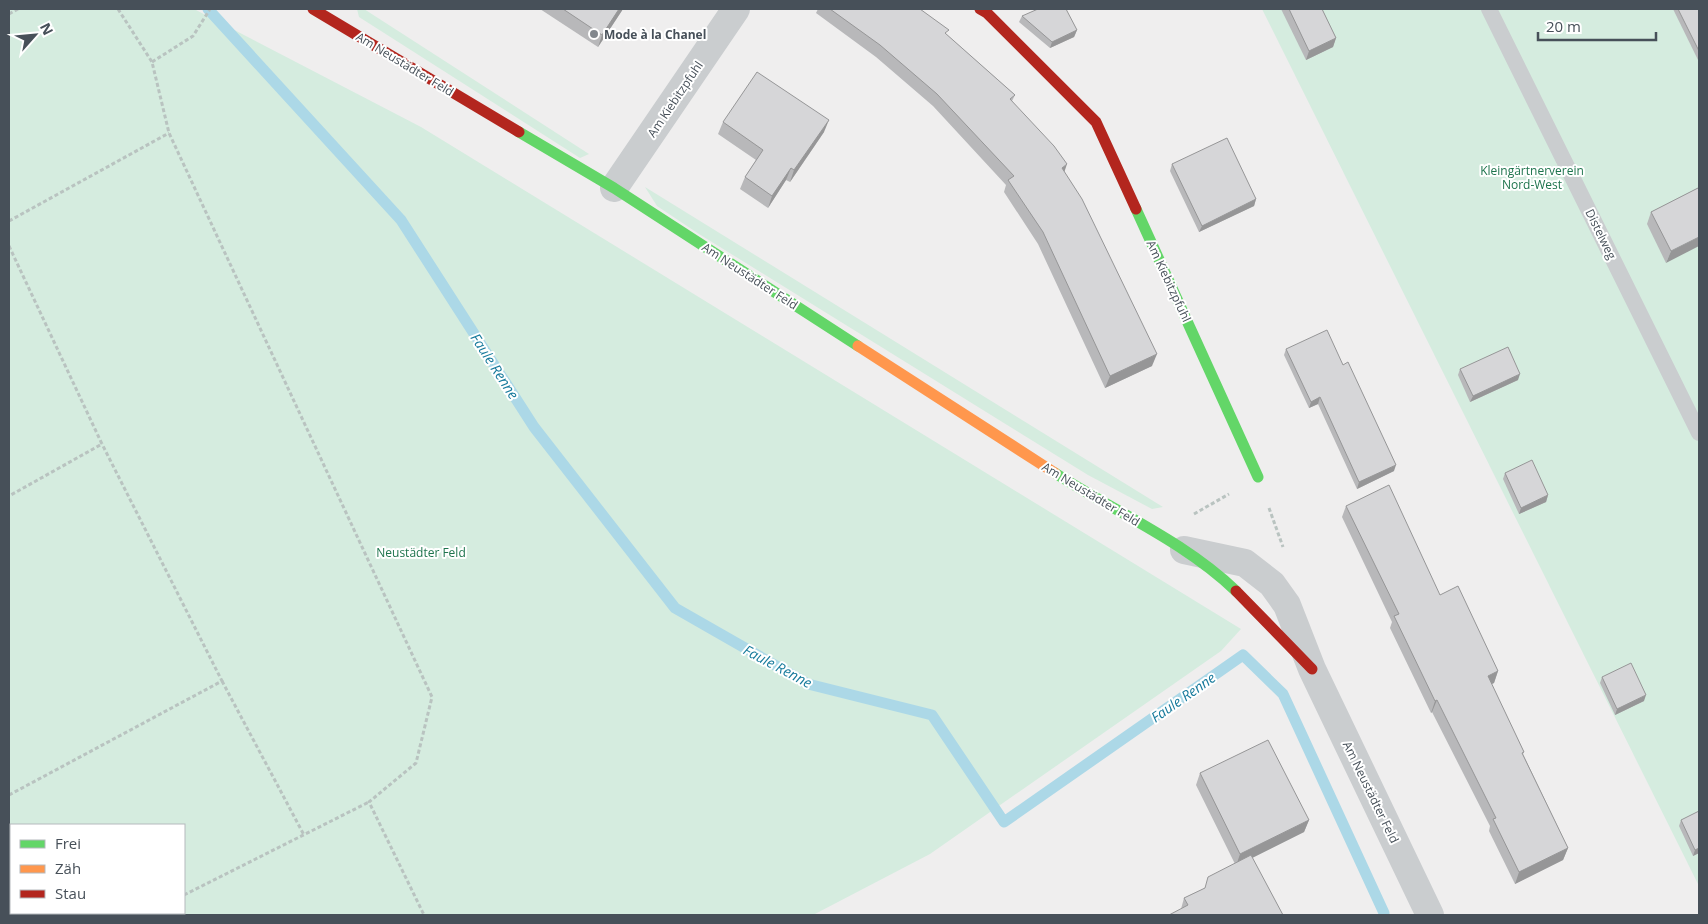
<svg xmlns="http://www.w3.org/2000/svg" width="1708" height="924" viewBox="0 0 1708 924" font-family="'Open Sans',sans-serif">
  <rect width="100%" height="100%" fill="#efeeee"/>
  <g fill="#d5ecdf" fill-rule="evenodd">
    <path d="M9,9H194L421,127L1241,629L1221,651L930,854L813,915H9ZM11,825H184V913H11Z"/>
    <polygon points="357,9 364,9 589,154 580,158 359,17"/>
    <polygon points="1262,9 1695,9 1699,17 1699,886"/>
    <polygon points="645,187 1163,507 1152,509 1088,475 699,234 657,206"/>
  </g>
  <g fill="none" stroke-linecap="round" stroke-linejoin="round">
    <polyline stroke="#acd8e7" stroke-width="11" points="208,9 401,220 534,427 675,608 808,684 932,715 1004,822 1243,655 1283,694 1384,913"/>
    <g stroke="#b9c3c0" stroke-width="3" stroke-dasharray="4 2.5" stroke-linecap="butt">
      <polyline points="118,9 152,62 169,133 432,697 416,763 369,802 424,915"/>
      <polyline points="9,14 18,9"/>
      <polyline points="152,62 193,36 210,9"/>
      <polyline points="9,221 169,133"/>
      <polyline points="9,246 102,444 9,496"/>
      <polyline points="1269,508 1283,547"/>
      <polyline points="1194,514 1229,494"/>
      <polyline points="222,681 304,835"/>
      <polyline points="9,795 222,681 102,444"/>
      <polyline points="184,895 369,802"/>
      <polyline points="144,915 149,913"/>
    </g>
    <polyline stroke="#cacdcf" stroke-width="16" points="1489,9 1699,433"/>
    <g stroke="#cacdcf" stroke-width="28">
      <polyline points="614,188 736,9"/>
      <polyline points="1184,550 1245,563 1272,584 1287,605 1312,669 1430,915"/>
    </g>
    <g stroke="#63d668" stroke-width="11">
      <polyline points="519,132 614,188 858,346"/>
      <polyline points="1136,209 1258,477"/>
      <path d="M1055,473C1115,512 1184,541 1236,591"/>
    </g>
    <polyline stroke="#ff974d" stroke-width="11" points="858,346 1055,473"/>
    <g stroke="#b3261e" stroke-width="11">
      <polyline points="313,9 519,132"/>
      <polyline points="980,9 987,13 1096,122 1136,209"/>
      <polyline points="1236,591 1312,669"/>
    </g>
  </g>
  <g fill="#b8b8ba">
    <polygon points="540,9 623,9 598,47"/>
    <polygon points="818,9 920,9 947,35 1015,95 1012,101 1064,172 1152,366 1105,388 1038,244 1004,192 1006,185 933,106 876,57 816,13"/>
    <polygon points="1281,9 1322,9 1336,38 1333,47 1306,60"/>
    <polygon points="1673,9 1699,9 1699,62"/>
    <polygon points="1022,16 1077,30 1074,37 1050,48 1019,22"/>
    <polygon points="723,122 824,132 790,182 786,180 768,208 740,189 745,177 756,160 718,134"/>
    <polygon points="1172,164 1256,199 1254,206 1199,232 1170,171"/>
    <polygon points="1698,188 1666,263 1647,224 1651,212"/>
    <polygon points="1286,349 1394,471 1357,489 1318,404 1309,408 1284,355"/>
    <polygon points="1460,369 1518,380 1470,402 1458,375"/>
    <polygon points="1505,473 1548,495 1546,502 1519,514 1503,479"/>
    <polygon points="1346,506 1440,595 1498,671 1494,683 1491,684 1524,752 1523,754 1568,848 1563,860 1515,884 1489,831 1490,826 1432,712 1431,713 1390,628 1392,622 1342,517"/>
    <polygon points="1602,677 1644,701 1615,715 1600,683"/>
    <polygon points="1200,773 1309,820 1304,832 1252,858 1283,915 1181,909 1184,898 1205,888 1235,864 1196,785"/>
    <polygon points="1681,820 1699,853 1693,856 1679,826"/>
  </g>
  <g fill="#969697">
    <polygon points="619,9 623,9 598,47 602,35"/>
    <polygon points="1077,30 1074,37 1050,48 1052,42"/>
    <polygon points="1336,38 1333,47 1306,60 1309,51"/>
    <polygon points="829,120 824,132 790,182 794,170"/>
    <polygon points="1067,164 1063,176 1062,168"/>
    <polygon points="791,168 786,180 768,208 772,196"/>
    <polygon points="1256,199 1254,206 1199,232 1202,226"/>
    <polygon points="1699,237 1699,246 1666,263 1671,251"/>
    <polygon points="1157,354 1152,366 1105,388 1110,376"/>
    <polygon points="1520,374 1518,380 1470,402 1473,396"/>
    <polygon points="1320,397 1318,404 1309,408 1311,402"/>
    <polygon points="1396,465 1394,471 1357,489 1359,482"/>
    <polygon points="1548,495 1546,502 1519,514 1521,508"/>
    <polygon points="1498,671 1494,683 1483,688 1488,676"/>
    <polygon points="1646,695 1644,701 1615,715 1617,709"/>
    <polygon points="1437,700 1432,712 1431,713 1435,701"/>
    <polygon points="1309,820 1304,832 1236,866 1240,854"/>
    <polygon points="1568,848 1563,860 1515,884 1519,872"/>
    <polygon points="1699,848 1699,853 1693,856 1695,850"/>
  </g>
  <g fill="#d6d6d8" stroke="#969697">
    <polygon points="563,9 619,9 602,35"/>
    <polygon points="830,9 920,9 949,30 945,33 1015,95 1010,99 1054,146 1067,164 1062,168 1082,199 1157,354 1110,376 1043,232 1008,180 1014,176 937,94 880,45"/>
    <polygon points="1038,9 1066,9 1077,30 1052,42 1022,16"/>
    <polygon points="1289,9 1322,9 1336,38 1309,51"/>
    <polygon points="1678,9 1699,9 1699,51"/>
    <polygon points="757,72 829,120 794,170 791,168 772,196 745,177 763,150 723,122"/>
    <polygon points="1227,138 1256,199 1202,226 1172,164"/>
    <polygon points="1698,188 1699,190 1699,237 1671,251 1651,212"/>
    <polygon points="1327,330 1343,365 1348,362 1396,465 1359,482 1320,397 1311,402 1286,349"/>
    <polygon points="1508,347 1520,374 1473,396 1460,369"/>
    <polygon points="1532,460 1548,495 1521,508 1505,473"/>
    <polygon points="1389,485 1440,595 1458,586 1498,671 1488,676 1524,752 1522,753 1568,848 1519,872 1493,819 1496,818 1437,700 1435,701 1394,616 1399,614 1346,506"/>
    <polygon points="1631,663 1646,695 1617,709 1602,677"/>
    <polygon points="1268,740 1309,820 1240,854 1200,773"/>
    <polygon points="1699,811 1699,848 1695,850 1681,820"/>
    <polygon points="1251,855 1283,915 1169,915 1188,905 1184,898 1205,888 1208,877"/>
  </g>
  <circle fill="#82878d" stroke="#fff" stroke-width="2" cx="594" cy="34" r="5"/>
  <g text-anchor="middle" dominant-baseline="central" stroke-width="4" stroke-linejoin="round" paint-order="stroke">
    <g font-size="12" font-weight="bold" fill="#475059" stroke="#fff" text-anchor="start">
      <text x="604" y="34">Mode à la Chanel</text>
    </g>
    <g font-size="12" fill="#475059" stroke="#fff">
      <text transform="translate(405 64) rotate(31)">Am Neustädter Feld</text>
      <text transform="translate(675 99) rotate(-56)">Am Kiebitzpfuhl</text>
      <text transform="translate(1601 234) rotate(64)">Distelweg</text>
      <text transform="translate(750 276) rotate(33)">Am Neustädter Feld</text>
      <text transform="translate(1169 281) rotate(65)">Am Kiebitzpfuhl</text>
      <text transform="translate(1091 494) rotate(31)">Am Neustädter Feld</text>
      <text transform="translate(1371 792) rotate(64)">Am Neustädter Feld</text>
    </g>
    <g font-size="12" fill="#1e744d" stroke="#fff">
      <text x="1532" y="170">Kleingärtnerverein<tspan x="1532" dy="14">Nord-West</tspan></text>
      <text x="421" y="552">Neustädter Feld</text>
    </g>
    <g font-size="14" font-style="italic" fill="#177a9c" stroke="#fff">
      <text transform="translate(495 366) rotate(57)">Faule Renne</text>
      <text transform="translate(778 666) rotate(28)">Faule Renne</text>
      <text transform="translate(1183 697) rotate(-35)">Faule Renne</text>
    </g>
  </g>
  <rect width="1708" height="924" fill="none" stroke="#475059" stroke-width="20"/>
  <rect x="10" y="824" width="175" height="90" fill="#ffffff" stroke="#b5b9bd"/>
  <rect x="20" y="840" width="25" height="8" fill="#63d668" stroke="#b5b9bd"/>
  <text x="55" y="849" font-size="15" fill="#475059">Frei</text>
  <rect x="20" y="865" width="25" height="8" fill="#ff974d" stroke="#b5b9bd"/>
  <text x="55" y="874" font-size="15" fill="#475059">Zäh</text>
  <rect x="20" y="890" width="25" height="8" fill="#b3261e" stroke="#b5b9bd"/>
  <text x="55" y="899" font-size="15" fill="#475059">Stau</text>
  <g transform="translate(35 35) rotate(63)" stroke="#ffffff" stroke-width="4" paint-order="stroke">
  <path d="M0-4L9 19L0 12L-9 19Z" fill="#475059"/>
  <text y="-8" font-size="14" font-weight="bold" text-anchor="middle" fill="#475059">N</text>
  </g>
  <path d="M1538 32v8h118v-8" fill="none" stroke="#475059" stroke-width="2.5"/>
  <text x="1546" y="32" font-size="15" fill="#475059" stroke="#ffffff" stroke-width="4" paint-order="stroke">20 m</text>
</svg>
